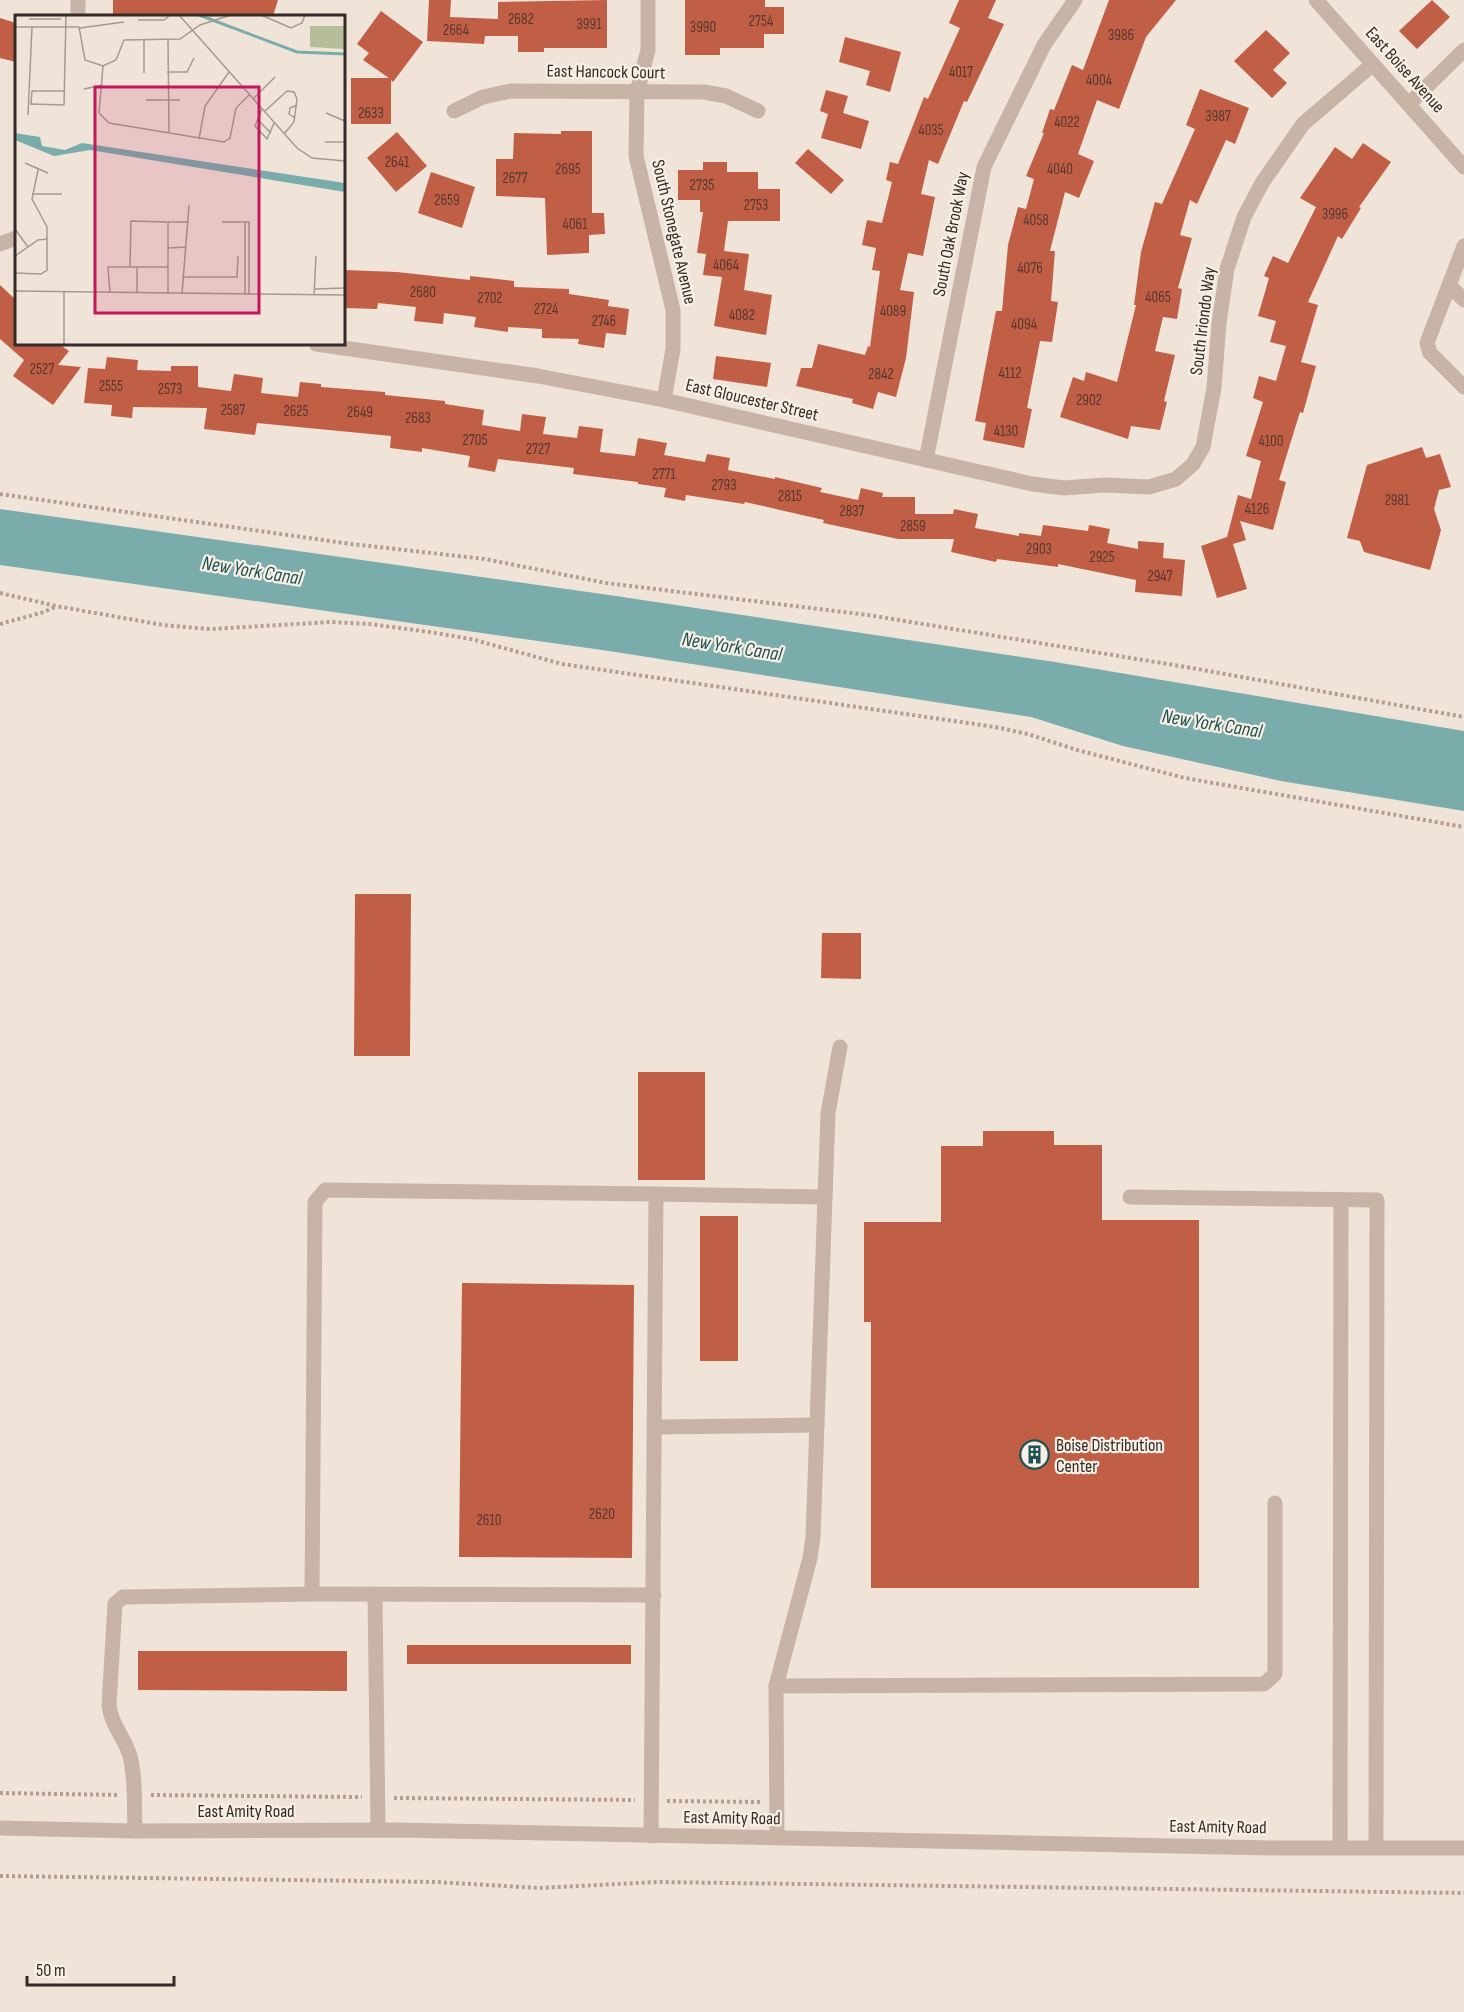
<svg xmlns="http://www.w3.org/2000/svg" width="1464" height="2012" viewBox="0 0 1464 2012" font-family="'Sofia Sans Condensed',sans-serif">
  <rect width="100%" height="100%" fill="#f0e4d9"/>
  <polygon fill="#7aacac" points="0,509 616,596 1055,662 1464,731 1464,811 1281,781 1123,746 1031,717 609,651 0,565"/>
  <g fill="#c15f46">
    <polygon points="113,0 278,0 273,16 113,16"/>
    <polygon points="429,0 451,0 450,17 498,19 498,2 607,0 607,48 544,48 544,52 518,52 518,36 485,36 484,44 427,41"/>
    <polygon points="685,0 765,0 765,7 784,7 784,34 764,34 764,48 720,48 720,55 685,55"/>
    <polygon points="959,0 996,0 988,18 1004,24 967,102 964,101 938,164 929,160 921,194 935,197 923,256 908,253 900,290 914,292 906,358 896,397 878,392 873,409 852,403 853,399 796,386 801,368 812,368 818,344 865,355 868,346 870,347 880,271 872,270 876,248 862,245 867,220 882,223 892,182 886,180 890,162 898,164 924,97 928,99 960,28 949,23"/>
    <polygon points="1109,0 1176,0 1146,37 1119,109 1097,100 1078,154 1094,161 1079,198 1065,192 1050,251 1055,251 1051,301 1058,302 1052,342 1040,341 1027,408 1032,409 1024,448 983,440 986,423 975,421 996,311 1002,311 1008,245 1018,207 1026,209 1034,179 1026,176 1044,133 1042,133 1050,109 1054,110 1072,65 1083,70"/>
    <polygon points="1432,0 1450,17 1417,49 1399,31"/>
    <polygon points="381,11 423,42 393,82 391,80 391,124 351,124 351,78 389,78 363,60 369,53 357,44"/>
    <polygon points="0,18 16,23 16,62 0,58"/>
    <polygon points="1266,30 1290,53 1273,70 1287,83 1272,98 1234,61"/>
    <polygon points="845,37 901,52 890,92 866,85 870,71 839,62"/>
    <polygon points="1200,89 1249,108 1235,144 1226,140 1197,204 1190,200 1180,235 1192,238 1178,288 1182,289 1177,319 1163,317 1155,351 1175,355 1164,401 1167,402 1160,430 1131,426 1128,439 1060,417 1073,377 1084,381 1086,372 1117,382 1136,305 1134,305 1141,252 1155,202 1162,204 1195,129 1186,125"/>
    <polygon points="826,90 848,96 843,113 869,121 861,149 821,138 828,114 820,111"/>
    <polygon points="561,131 592,131 592,213 604,213 605,234 589,235 589,253 547,255 545,198 496,196 496,159 513,159 514,133 561,134"/>
    <polygon points="397,132 427,166 396,192 367,158"/>
    <polygon points="1363,143 1391,162 1359,207 1361,208 1342,239 1338,236 1308,302 1318,305 1301,362 1316,366 1303,413 1300,412 1279,480 1286,482 1273,530 1240,521 1246,540 1233,544 1247,589 1217,598 1201,546 1227,537 1238,495 1251,499 1261,461 1246,456 1263,402 1253,398 1259,376 1276,381 1286,346 1270,342 1276,321 1258,316 1269,278 1264,276 1273,256 1288,263 1316,207 1300,198 1335,147 1352,159"/>
    <polygon points="808,149 844,180 831,194 795,163"/>
    <polygon points="703,162 727,162 727,172 758,172 758,189 780,189 780,221 728,221 724,251 749,254 744,290 772,295 766,335 714,326 722,277 703,275 706,254 697,253 703,212 700,212 700,200 678,200 678,170 703,170"/>
    <polygon points="431,172 475,187 462,228 418,213"/>
    <polygon points="344,270 397,272 470,280 470,276 514,281 514,287 569,289 569,294 609,300 608,306 629,309 626,335 606,333 604,348 578,344 579,339 542,338 542,329 508,327 508,332 474,327 476,317 444,313 443,324 414,321 416,307 378,303 377,309 344,308"/>
    <polygon points="0,285 16,300 16,344 59,344 69,351 58,365 81,367 53,405 13,376 24,360 0,339"/>
    <polygon points="716,356 771,363 767,387 713,379"/>
    <polygon points="107,357 138,360 137,370 171,371 171,366 198,366 198,387 231,391 234,374 263,378 261,393 298,397 300,382 321,384 321,387 385,392 385,395 445,401 445,404 484,410 482,425 520,431 522,414 546,417 543,434 577,438 579,426 603,429 600,452 635,456 638,438 667,443 664,455 705,462 707,454 730,458 728,470 775,479 775,477 822,488 820,492 858,500 861,488 883,493 882,497 915,497 915,514 953,514 954,509 978,514 975,528 1019,536 1019,533 1041,536 1043,525 1088,531 1089,525 1110,529 1107,543 1138,549 1138,541 1164,543 1163,558 1185,560 1182,596 1135,592 1136,580 1058,564 1058,567 997,559 996,562 951,552 954,539 898,539 823,523 824,520 745,502 744,504 686,495 685,501 664,497 666,488 638,484 638,482 573,474 574,468 498,459 495,472 468,467 470,456 422,448 422,452 390,448 391,436 257,423 255,435 204,429 207,408 133,407 132,418 111,416 112,405 84,403 88,368 105,369"/>
    <polygon points="1422,447 1426,458 1440,454 1451,487 1439,490 1434,509 1441,530 1430,570 1364,552 1360,541 1347,538 1367,465"/>
    <polygon points="355,894 411,894 410,1056 354,1056"/>
    <polygon points="822,933 861,933 861,979 821,978"/>
    <rect x="638" y="1072" width="67" height="108"/>
    <polygon points="983,1131 1054,1131 1054,1145 1102,1145 1102,1220 1199,1220 1199,1588 871,1588 871,1322 864,1322 864,1222 941,1222 941,1146 983,1146"/>
    <rect x="700" y="1216" width="38" height="145"/>
    <polygon points="462,1283 634,1285 632,1558 459,1557"/>
    <rect x="407" y="1645" width="224" height="19"/>
    <polygon points="138,1651 347,1651 347,1691 138,1690"/>
  </g>
  <g fill="none" stroke-linecap="round" stroke-linejoin="round">
    <g stroke="#b39e90" stroke-width="4" stroke-dasharray="3 3" stroke-linecap="butt">
      <polyline points="0,494 351,544 485,559 606,583 868,615 1186,667 1464,717"/>
      <polyline points="0,593 56,606 163,625 211,629 331,622 370,624 429,632 471,639 562,664 995,727 1028,734 1077,750 1185,778 1464,827"/>
      <polyline points="0,624 44,612 55,607"/>
      <polyline points="0,1793 119,1795"/>
      <polyline points="151,1795 362,1797"/>
      <polyline points="394,1798 635,1800"/>
      <polyline points="667,1801 761,1802"/>
      <polyline points="0,1876 436,1882 539,1888 657,1882 1464,1893"/>
    </g>
    <g stroke="#c7b4a6" stroke-width="15">
      <polyline points="648,0 648,50 637,92 636,156 673,310 673,349 664,400"/>
      <polyline points="1316,0 1464,167"/>
      <polyline points="78,16 78,0"/>
      <polyline points="1409,104 1464,50"/>
      <polyline points="454,111 483,97 510,91 704,92 726,96 758,111"/>
      <polyline points="0,244 16,238"/>
      <polyline points="1464,246 1427,343 1430,353 1464,387"/>
      <polyline points="1449,285 1464,300"/>
      <polyline points="316,344 538,376 664,400 1032,484 1064,488 1105,485 1149,487 1176,479 1193,464 1203,447 1214,388 1219,323 1227,269 1244,217 1262,183 1303,124 1373,64"/>
      <polyline points="926,460 984,167 1044,45 1075,0"/>
      <polyline points="1130,1197 1377,1200 1376,1847"/>
      <polyline points="655,1427 817,1425"/>
      <polyline points="312,1594 315,1202 325,1190 656,1194"/>
      <polyline points="375,1594 378,1830"/>
      <polyline points="776,1686 1264,1684 1275,1674 1275,1503"/>
      <polyline points="0,1828 135,1831 398,1830 1278,1848 1464,1848"/>
      <path d="M135,1831C134,1807 136,1780 130,1756C125,1738 111,1725 109,1705L115,1604L123,1597L312,1594L654,1595"/>
      <polyline points="651,1836 656,1194 825,1197"/>
      <polyline points="777,1838 776,1686 810,1558 813,1537 828,1113 840,1047"/>
      <polyline points="1340,1847 1341,1200"/>
    </g>
  </g>
  <defs>
    <symbol id="building-ring" viewBox="-11 -11 22 22"><circle r="9.5" fill="#f8efe5" stroke="#1e5253" stroke-width="1.5"/><path d="M-4-6H4V6H1V3H-1V6H-4ZM-2.5-4.3h1.7v1.8h-1.7ZM.8-4.3h1.7v1.8H.8ZM-2.5-1h1.7V.8h-1.7ZM.8-1h1.7V.8H.8Z" fill="#1e5253"/></symbol>
  </defs>
  <g fill-rule="evenodd">
    <use href="#building-ring" x="1018" y="1438" width="33" height="33"/>
  </g>
  <g text-anchor="middle" dominant-baseline="central" stroke-width="4.5" stroke-linejoin="round" paint-order="stroke">
    <g font-size="15" fill="#57372f">
      <text x="521" y="19">2682</text>
      <text x="761" y="21">2754</text>
      <text x="589" y="24">3991</text>
      <text x="703" y="27">3990</text>
      <text x="456" y="30">2664</text>
      <text x="1121" y="35">3986</text>
      <text x="961" y="72">4017</text>
      <text x="1099" y="80">4004</text>
      <text x="371" y="113">2633</text>
      <text x="1218" y="116">3987</text>
      <text x="1067" y="122">4022</text>
      <text x="931" y="130">4035</text>
      <text x="397" y="162">2641</text>
      <text x="568" y="169">2695</text>
      <text x="1060" y="169">4040</text>
      <text x="515" y="178">2677</text>
      <text x="702" y="185">2735</text>
      <text x="447" y="200">2659</text>
      <text x="756" y="205">2753</text>
      <text x="1335" y="214">3996</text>
      <text x="1036" y="220">4058</text>
      <text x="575" y="224">4061</text>
      <text x="726" y="265">4064</text>
      <text x="1030" y="268">4076</text>
      <text x="423" y="292">2680</text>
      <text x="1158" y="297">4065</text>
      <text x="490" y="298">2702</text>
      <text x="546" y="309">2724</text>
      <text x="893" y="311">4089</text>
      <text x="742" y="315">4082</text>
      <text x="604" y="321">2746</text>
      <text x="1024" y="324">4094</text>
      <text x="42" y="369">2527</text>
      <text x="1010" y="373">4112</text>
      <text x="881" y="374">2842</text>
      <text x="111" y="386">2555</text>
      <text x="170" y="389">2573</text>
      <text x="1089" y="400">2902</text>
      <text x="233" y="410">2587</text>
      <text x="296" y="411">2625</text>
      <text x="360" y="412">2649</text>
      <text x="418" y="418">2683</text>
      <text x="1006" y="431">4130</text>
      <text x="475" y="440">2705</text>
      <text x="1271" y="441">4100</text>
      <text x="538" y="449">2727</text>
      <text x="664" y="474">2771</text>
      <text x="724" y="485">2793</text>
      <text x="790" y="496">2815</text>
      <text x="1397" y="500">2981</text>
      <text x="1257" y="509">4126</text>
      <text x="852" y="511">2837</text>
      <text x="913" y="526">2859</text>
      <text x="1039" y="549">2903</text>
      <text x="1102" y="557">2925</text>
      <text x="1160" y="576">2947</text>
      <text x="602" y="1514">2620</text>
      <text x="489" y="1520">2610</text>
    </g>
    <g font-size="18" fill="#342a27" stroke="#f8efe5">
      <text transform="translate(1405 70) rotate(48)">East Boise Avenue</text>
      <text transform="translate(606 72) rotate(1)">East Hancock Court</text>
      <text transform="translate(674 232) rotate(77)">South Stonegate Avenue</text>
      <text transform="translate(951 234) rotate(-79)">South Oak Brook Way</text>
      <text transform="translate(1203 321) rotate(-83)">South Iriondo Way</text>
      <text transform="translate(752 400) rotate(13)">East Gloucester Street</text>
      <text x="246" y="1811">East Amity Road</text>
      <text transform="translate(732 1818) rotate(1)">East Amity Road</text>
      <text transform="translate(1218 1827) rotate(1)">East Amity Road</text>
    </g>
    <g font-size="18" fill="#342a27" stroke="#f8efe5" text-anchor="start">
      <text x="1056" y="1445">Boise Distribution<tspan x="1056" dy="21">Center</tspan></text>
    </g>
    <g font-size="20" font-style="italic" fill="#1e5253" stroke="#f8efe5">
      <text transform="translate(252 571) rotate(9)">New York Canal</text>
      <text transform="translate(732 647) rotate(9)">New York Canal</text>
      <text transform="translate(1212 724) rotate(9)">New York Canal</text>
    </g>
  </g>
  <g transform="translate(15 15)">
    <rect width="330" height="330" fill="#f0e4d9"/>
    <path d="M295,11H330V34L295,32Z" fill="#b4be9a"/>
    <path d="M0,118L25,122L27,131L50,135L67,128L330,168V177L75,135L39,141L0,125Z" fill="#7aacac"/>
    <path fill="none" stroke="#7aacac" stroke-width="3" d="M184,0L282,37L330,39"/>
    <path fill="none" stroke="#a59a92" stroke-width="1.5" d="M164,0L282,133L297,143L330,146M246,0L276,13L287,8L290,0M14,4H46M123,5H149L155,0M0,12H64L70,45L88,51L101,45L109,25L165,24L185,10L216,0M65,13L109,7M153,24L154,117M152,57H172L179,43M129,58V24M69,74L88,70M238,84L260,62M131,85H165M15,89L49,90L51,0M16,89L17,76H50M247,94L240,111L252,124L259,108M249,97L272,76L279,77L282,84L279,107L269,119M84,98L94,108L209,127L215,123L221,93L234,80M84,98L88,51M311,98L330,106M13,100L17,12M280,103L274,99L275,93L282,90M243,105L256,118M184,124L190,91L214,57M310,127H330M10,148L33,158M17,179H47M207,207H234V280M0,214L13,232M153,233L171,232M0,241L23,225L33,224M115,251L116,206L152,207M122,252V278M0,258L26,259L32,255V212L17,184L23,155M167,262H222L223,241M299,274L330,273M0,276L330,280M95,278L93,252H153M153,279V207H172M167,279L174,190M230,280V207M299,280L301,241M49,330V277"/>
    <path fill="#c2185b" fill-opacity="0.15" stroke="#c2185b" stroke-width="3" d="M80,72H244V298H80Z"/>
    <rect width="330" height="330" fill="none" stroke="#342a27" stroke-width="3"/>
  </g>
  <path d="M27 1976v9h147v-9" fill="none" stroke="#342a27" stroke-width="3"/>
  <text x="36" y="1976" font-size="18" fill="#342a27" stroke="#f8efe5" stroke-width="4.5" paint-order="stroke">50 m</text>
</svg>
